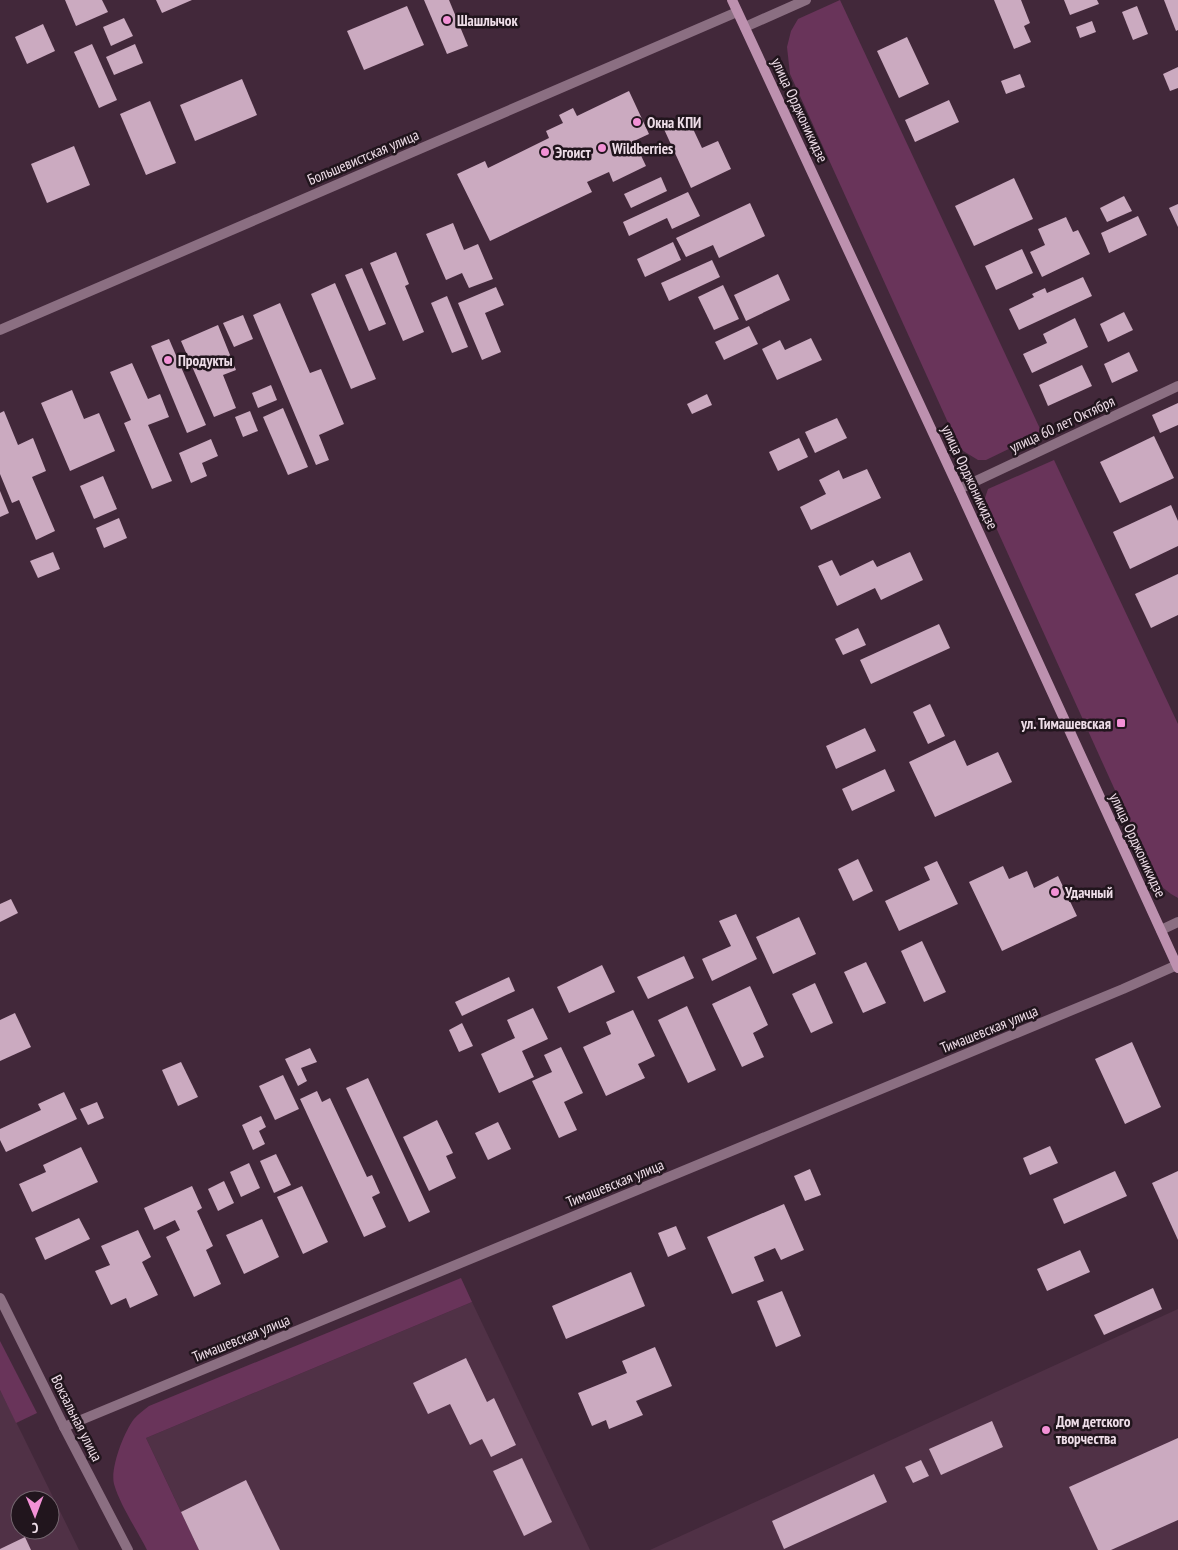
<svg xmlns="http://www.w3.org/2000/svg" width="1178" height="1550" viewBox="0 0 1178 1550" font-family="'PT Sans Narrow',sans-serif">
  <rect width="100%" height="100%" fill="#42283a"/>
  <g fill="#503146" fill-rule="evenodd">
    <polygon points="472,1302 590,1550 199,1550 146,1438"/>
    <polygon points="1178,1309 1178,1550 650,1550"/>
    <path d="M0,1390L22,1434L79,1550H0ZM20,1500H50V1530H20Z"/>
  </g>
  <g fill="#69345a">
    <polygon points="840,0 1042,433 986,460 978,460 960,449 790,74 787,47 791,31 798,19"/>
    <polygon points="1054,460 1178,724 1178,898 1171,894 1157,883 984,501 988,489"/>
    <path d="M461,1278L472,1302L146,1438L199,1550H147C137,1530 120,1505 114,1484C110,1468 124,1432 134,1419C138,1414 144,1410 149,1406Z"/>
    <polygon points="0,1341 37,1413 16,1423 0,1390"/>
  </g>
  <g fill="#cbaac0">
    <polygon points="65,0 102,0 108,12 76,26"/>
    <polygon points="156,0 192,0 162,13"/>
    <polygon points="424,0 449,0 468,46 447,54"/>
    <polygon points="994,0 1021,0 1030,23 1024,26 1031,42 1014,49"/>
    <polygon points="1064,0 1097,0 1099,4 1070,15"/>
    <polygon points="1164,0 1178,0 1178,30 1176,31"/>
    <polygon points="407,6 424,45 364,70 347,31"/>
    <polygon points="1137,6 1148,34 1133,40 1122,12"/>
    <polygon points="124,18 133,36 111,46 103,27"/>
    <polygon points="1092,21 1096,32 1080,38 1076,27"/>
    <polygon points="43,24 55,51 27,64 15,37"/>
    <polygon points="907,37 929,84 899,98 877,51"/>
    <polygon points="92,44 117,100 99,108 74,52"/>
    <polygon points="135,44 143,63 114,75 106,57"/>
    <polygon points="1178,67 1178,88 1170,91 1163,74"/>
    <polygon points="1020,74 1025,87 1006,94 1001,81"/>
    <polygon points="242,79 257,115 195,141 180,105"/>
    <polygon points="629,91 649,134 634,141 646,166 613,182 609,172 587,182 592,192 490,241 457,174 485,161 488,168 549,138 546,131 563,123 559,115 573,108 577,116"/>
    <polygon points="949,100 959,122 915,142 905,120"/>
    <polygon points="150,101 176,163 146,175 120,114"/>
    <polygon points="687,116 702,148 718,141 731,169 691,188 663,127"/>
    <polygon points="74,146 90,185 47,203 31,164"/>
    <polygon points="661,177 667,191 631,208 624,194"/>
    <polygon points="1014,178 1033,219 974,246 955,206"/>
    <polygon points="688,192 700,216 672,229 667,218 629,236 623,222"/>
    <polygon points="1124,196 1132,211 1107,222 1100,208"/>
    <polygon points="750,203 765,236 719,258 713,245 686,257 676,238"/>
    <polygon points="1178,204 1178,227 1169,208"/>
    <polygon points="1138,216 1147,235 1109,253 1101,233"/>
    <polygon points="1066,217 1073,232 1078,230 1090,254 1042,277 1030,252 1045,245 1038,229"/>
    <polygon points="453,223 464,250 478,244 493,279 469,288 462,273 446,280 426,234"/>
    <polygon points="673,242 681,260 645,277 637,259"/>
    <polygon points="1022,249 1033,273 996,290 985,266"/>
    <polygon points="396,252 409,284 405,286 424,332 403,341 370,263"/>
    <polygon points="712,260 720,277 669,301 661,283"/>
    <polygon points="362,268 386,324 369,331 345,275"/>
    <polygon points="778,274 790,300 746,321 734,295"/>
    <polygon points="1083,277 1092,296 1019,330 1009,309 1034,297 1032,294 1045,288 1047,293"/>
    <polygon points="335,283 376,379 351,389 311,294"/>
    <polygon points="723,285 739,319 714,330 698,297"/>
    <polygon points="496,287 504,305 485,313 501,352 482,360 458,303"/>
    <polygon points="447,296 468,347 452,353 431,303"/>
    <polygon points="280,303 310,373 321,369 344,424 319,435 329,460 316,465 253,315"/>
    <polygon points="1124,312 1133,330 1108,342 1100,324"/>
    <polygon points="243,315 253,339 234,347 223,323"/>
    <polygon points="1075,318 1088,347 1032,373 1023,354 1047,343 1043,334"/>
    <polygon points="218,325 236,370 223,375 236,408 214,417 181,341"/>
    <polygon points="749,326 758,344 724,360 715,342"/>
    <polygon points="811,338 822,360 777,380 762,349 780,340 785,350"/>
    <polygon points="169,339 206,425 187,433 151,346"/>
    <polygon points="1129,352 1138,371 1112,383 1104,364"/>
    <polygon points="132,363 148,399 160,394 169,417 148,425 172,481 152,489 124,423 131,420 110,372"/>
    <polygon points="1082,365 1092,386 1048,406 1039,385"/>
    <polygon points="271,385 277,400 258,408 252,393"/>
    <polygon points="72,390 84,419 99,413 115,451 70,471 41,403"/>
    <polygon points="707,394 712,405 692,414 687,404"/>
    <polygon points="1178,403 1178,425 1160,433 1152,415"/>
    <polygon points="283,408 308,467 288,475 263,417"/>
    <polygon points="4,411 18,445 33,438 46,471 32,477 55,531 36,540 19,500 12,503 0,474 0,413"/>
    <polygon points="250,411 258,431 243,437 235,417"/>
    <polygon points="837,418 847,438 815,453 805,432"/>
    <polygon points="1154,436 1174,478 1120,503 1100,462"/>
    <polygon points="799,438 808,457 778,471 769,452"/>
    <polygon points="211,439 218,456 202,463 207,476 191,483 179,453"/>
    <polygon points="867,469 881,498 811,530 800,507 826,494 819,480 839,470 843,479"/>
    <polygon points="103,476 117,509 94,519 80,486"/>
    <polygon points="0,491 9,513 0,517"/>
    <polygon points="1171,505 1178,521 1178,546 1130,569 1113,532"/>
    <polygon points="119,518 127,538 104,548 96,528"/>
    <polygon points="53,552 60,569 38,578 30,561"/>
    <polygon points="910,552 923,580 881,600 875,588 837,606 818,566 832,560 840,576 873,560 877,567"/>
    <polygon points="1178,574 1178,615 1151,628 1135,594"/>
    <polygon points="939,624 950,648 871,684 860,660"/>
    <polygon points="858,628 866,645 843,655 835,639"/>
    <polygon points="930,704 945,736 928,744 913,712"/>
    <polygon points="865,728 876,751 836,769 826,746"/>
    <polygon points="955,740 967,766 998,752 1012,782 935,817 909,762"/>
    <polygon points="885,769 895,791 852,811 842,789"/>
    <polygon points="858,859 873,891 853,901 838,869"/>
    <polygon points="937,861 958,904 899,931 885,901 930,880 924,867"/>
    <polygon points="1003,866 1009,879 1027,871 1034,888 1058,876 1077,916 1002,951 969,882"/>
    <polygon points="11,899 18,913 0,922 0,904"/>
    <polygon points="736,914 757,959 712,981 702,959 731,946 719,921"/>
    <polygon points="799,917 816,954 773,974 756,937"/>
    <polygon points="922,941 946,992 924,1002 901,951"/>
    <polygon points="684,956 694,978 648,999 637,977"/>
    <polygon points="866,962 886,1003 863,1013 844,972"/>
    <polygon points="602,965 615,992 569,1013 557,987"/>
    <polygon points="509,977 515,991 462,1016 455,1002"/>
    <polygon points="815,983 833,1023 811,1033 792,994"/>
    <polygon points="750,986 768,1025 753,1033 764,1057 742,1067 712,1004"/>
    <polygon points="687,1006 716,1070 688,1083 658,1020"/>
    <polygon points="533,1008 548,1039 522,1051 534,1077 499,1093 481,1054 515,1038 507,1020"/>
    <polygon points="633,1010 655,1056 638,1064 645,1078 606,1096 583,1047 611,1034 606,1022"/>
    <polygon points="15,1013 31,1047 0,1061 0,1020"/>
    <polygon points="462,1023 473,1046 459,1052 449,1030"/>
    <polygon points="1132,1042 1161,1107 1125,1124 1095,1059"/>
    <polygon points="561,1047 583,1093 564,1102 577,1130 559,1138 532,1081 552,1072 544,1055"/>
    <polygon points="310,1048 317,1062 301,1068 307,1081 298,1086 285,1059"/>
    <polygon points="181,1062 198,1097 178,1106 162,1070"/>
    <polygon points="283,1075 299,1109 275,1120 259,1086"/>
    <polygon points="368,1078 430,1212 409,1222 346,1088"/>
    <polygon points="317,1091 322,1102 330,1098 367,1177 372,1175 380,1193 372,1197 386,1227 364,1237 300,1099"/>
    <polygon points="64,1092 77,1119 6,1152 0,1140 0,1129 41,1110 38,1104"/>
    <polygon points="97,1102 104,1118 88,1125 80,1109"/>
    <polygon points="261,1116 266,1127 259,1131 265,1144 253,1150 242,1125"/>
    <polygon points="437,1120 453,1153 446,1156 456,1178 429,1191 403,1137"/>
    <polygon points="498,1122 511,1149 488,1160 475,1133"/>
    <polygon points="1050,1146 1058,1163 1030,1175 1023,1158"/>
    <polygon points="81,1147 98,1182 32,1212 19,1184 46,1172 43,1165"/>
    <polygon points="276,1154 291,1185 274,1193 260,1161"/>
    <polygon points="249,1163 260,1188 241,1197 230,1172"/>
    <polygon points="810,1169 821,1195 805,1201 794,1176"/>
    <polygon points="1115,1171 1127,1196 1064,1224 1053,1199"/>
    <polygon points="1178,1171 1178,1240 1152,1183"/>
    <polygon points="224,1181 234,1203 218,1211 208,1189"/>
    <polygon points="192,1186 202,1208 197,1211 213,1246 206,1250 221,1284 194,1297 166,1237 180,1230 175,1220 154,1230 144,1208"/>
    <polygon points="302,1186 328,1242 303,1254 277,1197"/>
    <polygon points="784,1204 804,1250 781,1260 775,1248 754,1257 764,1281 732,1294 707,1237"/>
    <polygon points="79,1218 90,1239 45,1260 35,1238"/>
    <polygon points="262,1219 279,1257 244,1274 226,1235"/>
    <polygon points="676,1226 686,1249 668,1257 658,1233"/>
    <polygon points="138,1230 151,1257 142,1262 158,1295 130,1308 126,1298 111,1305 95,1271 110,1265 101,1246"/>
    <polygon points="1080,1250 1090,1272 1047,1291 1037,1269"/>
    <polygon points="631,1272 645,1306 566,1339 552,1306"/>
    <polygon points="1153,1288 1162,1309 1104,1335 1094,1315"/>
    <polygon points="782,1291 801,1336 776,1347 757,1301"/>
    <polygon points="655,1347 672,1386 636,1401 643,1415 609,1429 606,1420 592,1426 578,1393 627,1373 622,1361"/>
    <polygon points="466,1358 487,1402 494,1398 516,1445 491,1457 482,1439 470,1445 450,1404 428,1414 413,1383"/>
    <polygon points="992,1421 1003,1447 941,1475 929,1449"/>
    <polygon points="1178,1438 1178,1520 1111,1550 1098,1550 1069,1487"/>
    <polygon points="522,1458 552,1522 524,1536 493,1471"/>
    <polygon points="921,1460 929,1476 913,1483 905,1467"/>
    <polygon points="874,1474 887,1502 784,1549 772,1521"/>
    <polygon points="246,1480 280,1550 199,1550 181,1512"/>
    <polygon points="25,1537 31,1550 0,1550 0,1549"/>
  </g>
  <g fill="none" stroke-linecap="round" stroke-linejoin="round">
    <g stroke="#8b6f82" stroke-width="10">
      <polyline points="745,27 806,0"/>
      <polyline points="0,330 737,12"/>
      <polyline points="959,489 1178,386"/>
      <polyline points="1161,930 1178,922"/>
      <polyline points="0,1298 64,1427 128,1550"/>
      <polyline points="64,1427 1123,989 1177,965"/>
    </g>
    <polyline stroke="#bd91af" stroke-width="10" points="732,0 959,489 1178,968"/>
  </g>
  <g fill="#f391d6" stroke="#21151d" stroke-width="2">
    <circle cx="447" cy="20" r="5"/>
    <circle cx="637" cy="122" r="5"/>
    <circle cx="602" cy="148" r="5"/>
    <circle cx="545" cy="152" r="5"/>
    <circle cx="168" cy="360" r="5"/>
    <rect x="1116" y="718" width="10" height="10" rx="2.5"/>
    <circle cx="1055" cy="892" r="5"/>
    <circle cx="1046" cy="1430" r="5"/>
  </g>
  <g text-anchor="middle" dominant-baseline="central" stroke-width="5" stroke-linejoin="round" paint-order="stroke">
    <g font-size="15" font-weight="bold" fill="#eedde8" stroke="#21151d" text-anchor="start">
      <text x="457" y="20">Шашлычок</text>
      <text x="647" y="122">Окна КПИ</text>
      <text x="612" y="148">Wildberries</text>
      <text x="555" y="152">Эгоист</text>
      <text x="178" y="360">Продукты</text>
      <text x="1111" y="723" text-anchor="end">ул. Тимашевская</text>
      <text x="1065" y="892">Удачный</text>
      <text x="1056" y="1421">Дом детского<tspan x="1056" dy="17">творчества</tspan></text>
    </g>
    <g font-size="15" fill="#eedde8" stroke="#21151d">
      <text transform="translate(800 110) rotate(65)">улица Орджоникидзе</text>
      <text transform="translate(363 157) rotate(-23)">Большевистская улица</text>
      <text transform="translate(1062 424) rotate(-25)">улица 60 лет Октября</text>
      <text transform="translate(970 477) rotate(65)">улица Орджоникидзе</text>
      <text transform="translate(1138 845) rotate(65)">улица Орджоникидзе</text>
      <text transform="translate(989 1029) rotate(-22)">Тимашевская улица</text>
      <text transform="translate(615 1183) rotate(-22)">Тимашевская улица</text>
      <text transform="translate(241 1338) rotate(-22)">Тимашевская улица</text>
      <text transform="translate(77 1418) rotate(63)">Вокзальная улица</text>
    </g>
  </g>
  <g transform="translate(35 1515) rotate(179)"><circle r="24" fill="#21151d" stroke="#73656e"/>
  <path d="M0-4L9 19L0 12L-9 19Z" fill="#f391d6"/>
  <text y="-8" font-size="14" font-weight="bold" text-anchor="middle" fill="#eedde8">С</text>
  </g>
</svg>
